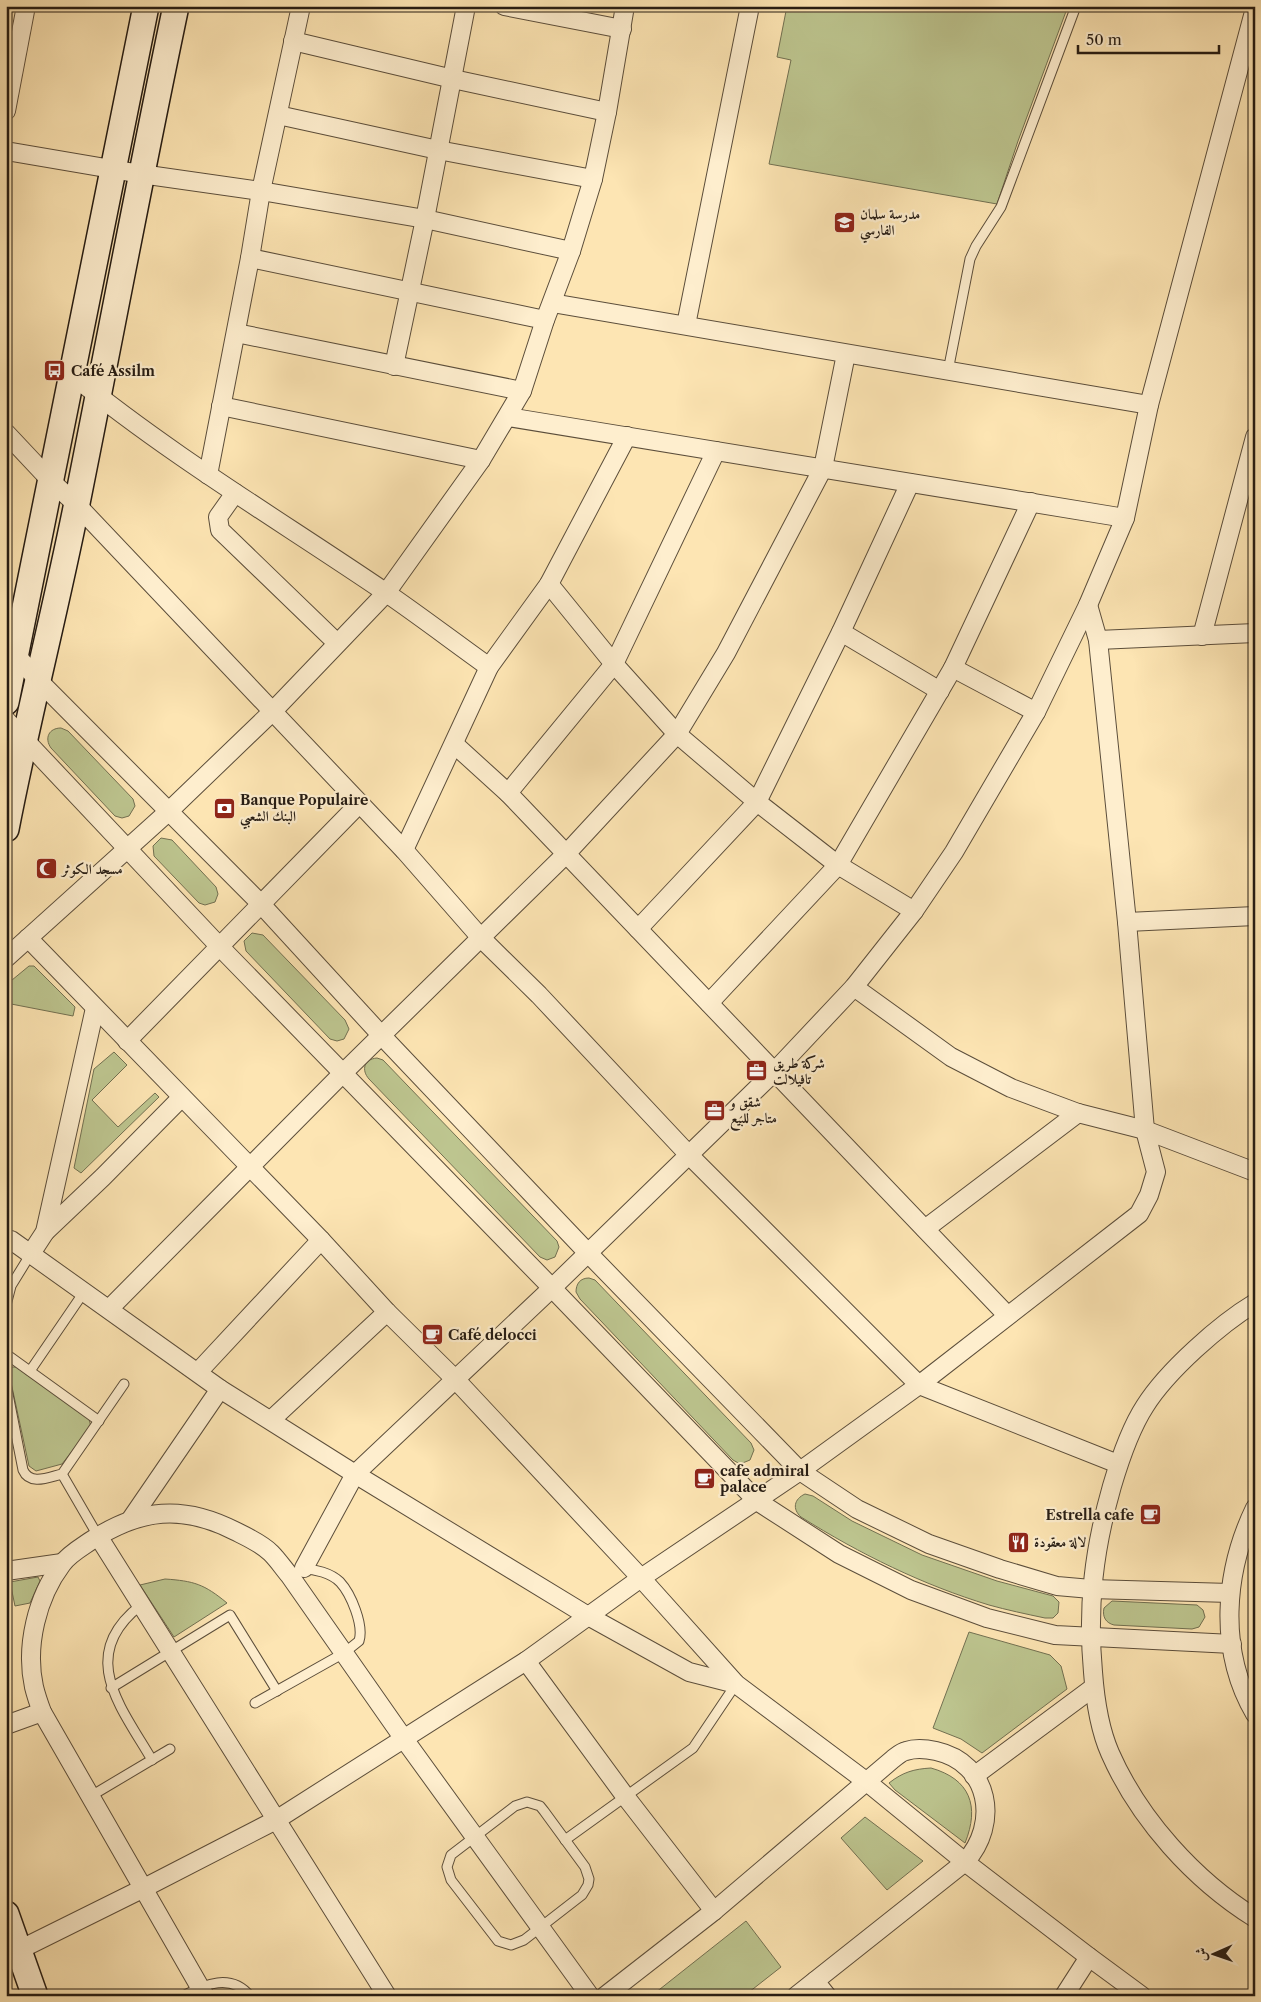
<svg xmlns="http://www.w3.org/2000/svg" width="1261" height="2002" viewBox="0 0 1261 2002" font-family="'Libre Caslon Text',Amiri,serif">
  <rect width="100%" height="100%" fill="#fde5b3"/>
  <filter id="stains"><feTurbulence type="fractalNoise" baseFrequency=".004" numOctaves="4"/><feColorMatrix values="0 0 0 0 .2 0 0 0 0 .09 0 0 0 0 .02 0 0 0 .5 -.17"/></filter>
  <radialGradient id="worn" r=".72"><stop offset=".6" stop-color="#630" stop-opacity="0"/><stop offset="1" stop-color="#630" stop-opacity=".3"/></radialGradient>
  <g fill="#bdc58f" stroke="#727051">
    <polygon points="787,6 1068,6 1018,141 997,204 769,164 791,60 777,57"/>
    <path d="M61,728L68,731L133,799L135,806L129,816L122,818L115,816L51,748C44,738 49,728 61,728Z"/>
    <polygon points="161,838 172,840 216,887 218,894 215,902 205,905 199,903 154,856 153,846"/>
    <polygon points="252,933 263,935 345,1020 349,1029 344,1039 337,1041 330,1039 246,951 244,941"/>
    <polygon points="29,966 34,966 75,1007 73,1016 6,1003 6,985"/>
    <polygon points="114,1052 127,1065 92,1100 118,1127 155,1093 159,1097 81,1173 74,1168 94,1069"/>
    <path d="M377,1058L383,1060L557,1241L559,1247L555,1257L547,1260L540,1257L369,1079C361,1070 364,1059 377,1058Z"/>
    <path d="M589,1278L595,1280L751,1443L754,1450L750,1460L740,1464L733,1460L580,1299L576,1292C576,1284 580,1278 589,1278Z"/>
    <polygon points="12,1367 16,1367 89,1419 91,1427 62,1464 36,1471 29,1466 9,1373"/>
    <path d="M805,1494L813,1496L852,1521L922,1555L997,1581L1053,1596L1059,1602L1058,1613L1053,1618H1045C1026,1614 1007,1610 989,1605C923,1585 860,1554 801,1517C792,1509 794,1499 805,1494Z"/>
    <polygon points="38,1577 40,1581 30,1603 15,1606 10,1582"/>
    <path d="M165,1579C194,1581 204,1584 227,1603L174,1637L140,1585Z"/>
    <path d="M1112,1601L1197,1605L1203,1610L1205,1617L1199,1627L1192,1629L1114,1625C1106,1623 1102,1617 1104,1608Z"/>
    <polygon points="969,1632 1050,1655 1061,1666 1067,1689 982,1753 961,1739 933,1728"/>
    <path d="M931,1768C970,1779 980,1806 965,1843L895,1790L889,1783C903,1772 914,1769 931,1768Z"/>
    <polygon points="865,1817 923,1861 887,1890 841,1838"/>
    <polygon points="746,1921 781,1967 744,1996 657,1996 655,1993"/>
  </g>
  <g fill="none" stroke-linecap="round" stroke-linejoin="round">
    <defs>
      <g id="lane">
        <polyline points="948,371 970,259 976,246 1001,207 1076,6"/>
        <polyline points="6,1305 11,1286 30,1255"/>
        <polyline points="6,1354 99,1421"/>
        <polyline points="30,1371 84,1292"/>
        <path d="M6,1384L23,1470C30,1486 49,1477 62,1474L124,1384"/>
        <polyline points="62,1474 98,1536"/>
        <path d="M141,1605C76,1655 121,1707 152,1760"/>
        <polyline points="111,1688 230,1615 277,1691"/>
        <path d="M255,1703L344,1653L359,1641C364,1625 351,1594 340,1582C331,1573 315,1569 303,1569"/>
        <polyline points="91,1796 170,1749"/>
        <polygon points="527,1802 540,1806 544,1811 585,1867 589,1879 588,1885 582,1895 524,1940 511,1945 498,1941 451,1880 447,1867 451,1855 515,1806"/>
        <polyline points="565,1840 693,1748 736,1684"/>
        <path d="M183,1996C205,1984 231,1973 250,1996"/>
      </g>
      <g id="street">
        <polyline points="504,6 622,29"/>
        <polyline points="293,41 453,79 607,112"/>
        <polyline points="6,111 26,6"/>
        <polyline points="278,115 438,150 593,179"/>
        <polyline points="6,151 141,174 261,191 425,219 571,251"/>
        <polyline points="250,258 545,320"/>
        <polyline points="552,303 1149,405"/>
        <polyline points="686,325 750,6"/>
        <polyline points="236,333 522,391"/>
        <polyline points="394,366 425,219 466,6"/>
        <path d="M71,374C170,455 279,520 385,592C420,616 454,642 489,667"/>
        <polyline points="221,406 481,460"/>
        <polyline points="508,417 1125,518"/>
        <polyline points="6,433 52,482 77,505 404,850 481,938 539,995 688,1154 919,1385 1118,1464"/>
        <polyline points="208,475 250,258 261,191 301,6"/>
        <polyline points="235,493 218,517 220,530 337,643"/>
        <polyline points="549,584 614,664 677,734 757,802 838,865 914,911"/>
        <polyline points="841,632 940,691"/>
        <polyline points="1202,636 1255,437"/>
        <polyline points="1098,640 1255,633"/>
        <polyline points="10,648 37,679 260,903 382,1036 588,1253 800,1471 857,1509 929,1544 1000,1569 1057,1586 1091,1589 1230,1593"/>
        <polyline points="953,668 1036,712"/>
        <polyline points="6,720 220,947 552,1288 757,1501 839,1554 911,1590 987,1618 1055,1635 1232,1644"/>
        <polyline points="454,744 508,793 1007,1315"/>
        <polyline points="508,793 614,664 716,451"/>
        <polyline points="404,850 489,667 549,584 627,436"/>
        <polyline points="1127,922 1255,916"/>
        <polyline points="638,929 757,802 841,632 910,483"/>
        <polyline points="28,938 321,1240 387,1312 456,1380 641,1578 736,1684 867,1782 965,1862 1089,1957 1142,1996"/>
        <polyline points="6,958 168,812 272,712 386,593 481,460 522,391 545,320 571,251 593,179 607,112 625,6"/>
        <polyline points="854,987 951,1057 1011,1088 1078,1113 1145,1130 1255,1172"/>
        <polyline points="709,1003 838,865 953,668 1031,502"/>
        <polyline points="127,1041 359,804"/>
        <polyline points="925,1229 1078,1113"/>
        <polyline points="45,1232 103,1177 181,1098"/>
        <polyline points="6,1239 11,1240 220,1389 355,1474 588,1616 689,1672 736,1684"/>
        <polyline points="30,1255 45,1232 95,1008"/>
        <path d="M1255,1303C1220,1324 1167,1371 1145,1406C1130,1429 1120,1459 1112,1486C1094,1549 1087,1606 1093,1672C1095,1699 1099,1728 1110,1753C1139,1819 1194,1880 1255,1918"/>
        <polyline points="109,1309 343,1073 566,854 677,734 726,653 823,468 846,354"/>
        <polyline points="198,1372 321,1240"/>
        <polyline points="271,1420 387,1312"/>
        <path d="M1255,1508C1224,1572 1218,1651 1255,1714"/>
        <polyline points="131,1519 220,1389"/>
        <polyline points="98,1536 387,1996"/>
        <polyline points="304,1568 355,1474 552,1288 774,1072 854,987 914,911 954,852 1036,712 1088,605 1125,518 1149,405 1255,8"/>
        <polyline points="6,1571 62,1563"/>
        <polyline points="526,1661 625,1796 714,1911"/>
        <polyline points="6,1725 42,1712"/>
        <polyline points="974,1776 1094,1687"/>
        <polyline points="19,1950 144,1888 276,1820 526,1661 641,1578 800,1471 919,1385 1139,1214 1149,1195 1156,1172 1145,1130 1127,922 1098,640 1088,605"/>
        <polyline points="815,1981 827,1996"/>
        <path d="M205,1996L42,1712C39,1704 36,1695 34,1687C25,1646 37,1597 62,1564C69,1554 82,1547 92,1540C141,1509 182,1504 235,1531C247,1537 261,1543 271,1553C278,1560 284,1569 290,1576L404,1739L590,1996"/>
        <path d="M605,1996L714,1911L893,1759C897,1756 901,1752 906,1751C915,1748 927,1749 936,1751C990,1763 1000,1824 965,1862L796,1996"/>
        <polyline points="1064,1996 1089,1957"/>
      </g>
      <g id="secondary">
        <polyline points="6,702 146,6"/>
        <path d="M6,829C27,720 55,613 77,503C110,338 141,172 176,6"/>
        <polyline points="6,1914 35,1996"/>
      </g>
    </defs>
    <use href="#lane" stroke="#5c4e3b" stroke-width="11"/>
    <use href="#street" stroke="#5c4e3b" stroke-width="20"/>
    <use href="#secondary" stroke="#261c13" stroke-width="28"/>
    <use href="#lane" stroke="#feeece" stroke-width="9"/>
    <use href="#street" stroke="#feeece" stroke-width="18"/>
    <use href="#secondary" stroke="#feeece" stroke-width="25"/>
  </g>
  <defs>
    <symbol id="school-square" viewBox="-11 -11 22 22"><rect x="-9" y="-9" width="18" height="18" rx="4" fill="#8f2418" stroke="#feeece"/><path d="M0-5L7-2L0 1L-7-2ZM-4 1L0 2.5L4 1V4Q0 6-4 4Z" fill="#fff"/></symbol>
    <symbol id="bus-square" viewBox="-11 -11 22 22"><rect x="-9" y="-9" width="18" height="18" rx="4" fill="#8f2418" stroke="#feeece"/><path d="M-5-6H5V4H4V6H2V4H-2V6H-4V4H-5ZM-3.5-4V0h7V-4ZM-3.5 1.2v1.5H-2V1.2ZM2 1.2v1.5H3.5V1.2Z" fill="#fff"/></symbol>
    <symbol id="bank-square" viewBox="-11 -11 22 22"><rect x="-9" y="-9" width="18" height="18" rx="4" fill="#8f2418" stroke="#feeece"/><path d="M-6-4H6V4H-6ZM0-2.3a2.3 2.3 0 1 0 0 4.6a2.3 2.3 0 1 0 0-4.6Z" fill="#fff"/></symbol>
    <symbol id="mosque-square" viewBox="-11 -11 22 22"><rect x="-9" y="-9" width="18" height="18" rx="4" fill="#8f2418" stroke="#feeece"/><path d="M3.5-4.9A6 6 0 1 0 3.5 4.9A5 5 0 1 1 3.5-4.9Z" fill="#fff"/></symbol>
    <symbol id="office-square" viewBox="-11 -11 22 22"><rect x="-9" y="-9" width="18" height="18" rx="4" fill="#8f2418" stroke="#feeece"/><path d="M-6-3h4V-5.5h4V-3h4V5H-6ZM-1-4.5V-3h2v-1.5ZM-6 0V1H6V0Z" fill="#fff"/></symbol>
    <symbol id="cafe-square" viewBox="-11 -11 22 22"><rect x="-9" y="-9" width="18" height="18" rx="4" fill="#8f2418" stroke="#feeece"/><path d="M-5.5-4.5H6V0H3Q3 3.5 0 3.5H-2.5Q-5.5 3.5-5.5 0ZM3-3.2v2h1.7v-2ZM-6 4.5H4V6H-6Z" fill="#fff"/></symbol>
    <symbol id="restaurant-square" viewBox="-11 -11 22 22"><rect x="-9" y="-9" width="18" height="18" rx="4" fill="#8f2418" stroke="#feeece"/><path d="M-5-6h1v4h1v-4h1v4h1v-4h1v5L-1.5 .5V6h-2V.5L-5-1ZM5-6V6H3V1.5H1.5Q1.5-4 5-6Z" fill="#fff"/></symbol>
  </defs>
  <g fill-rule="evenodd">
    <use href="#school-square" x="832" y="210" width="25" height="25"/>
    <use href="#bus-square" x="42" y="358" width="25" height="25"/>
    <use href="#bank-square" x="212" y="796" width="25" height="25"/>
    <use href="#mosque-square" x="34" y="856" width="25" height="25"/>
    <use href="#office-square" x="744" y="1058" width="25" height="25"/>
    <use href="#office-square" x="702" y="1098" width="25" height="25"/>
    <use href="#cafe-square" x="420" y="1322" width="25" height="25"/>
    <use href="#cafe-square" x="692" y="1466" width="25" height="25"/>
    <use href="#cafe-square" x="1138" y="1502" width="25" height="25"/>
    <use href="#restaurant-square" x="1006" y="1530" width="25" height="25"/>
  </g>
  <g text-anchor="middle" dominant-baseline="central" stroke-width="4.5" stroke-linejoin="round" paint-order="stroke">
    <g font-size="14" font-weight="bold" fill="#261c13" stroke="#feeece" text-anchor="start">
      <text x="860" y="214">مدرسة سلمان<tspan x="860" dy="16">الفارسي</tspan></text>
      <text x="71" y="371">Café Assilm</text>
      <text x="240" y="800">Banque Populaire<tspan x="240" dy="16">البنك الشعبي</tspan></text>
      <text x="62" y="869">مسجد الكوثر</text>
      <text x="773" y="1063">شركة طريق<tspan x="773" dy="16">تافيلالت</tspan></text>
      <text x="730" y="1102">شقق و<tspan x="730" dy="16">متاجر للبيع</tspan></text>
      <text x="448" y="1335">Café delocci</text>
      <text x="720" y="1471">cafe admiral<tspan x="720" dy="16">palace</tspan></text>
      <text x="1134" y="1515" text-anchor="end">Estrella cafe</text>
      <text x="1034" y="1542">لالة معقودة</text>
    </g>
  </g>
  <rect width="1261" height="2002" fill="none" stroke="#fde5b3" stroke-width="25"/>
  <rect x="8" y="8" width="1246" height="1987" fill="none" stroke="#261c13" stroke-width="2.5"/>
  <rect x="12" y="12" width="1236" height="1977" fill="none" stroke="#261c13"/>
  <g transform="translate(1214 1954) rotate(268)" stroke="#feeece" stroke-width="4" paint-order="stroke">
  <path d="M0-4L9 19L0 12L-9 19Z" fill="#261c13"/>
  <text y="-8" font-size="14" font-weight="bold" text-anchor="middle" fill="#261c13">ش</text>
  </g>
  <path d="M1078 45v8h141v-8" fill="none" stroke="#261c13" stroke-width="2.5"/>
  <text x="1086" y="45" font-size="15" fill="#261c13" stroke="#feeece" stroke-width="4" paint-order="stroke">50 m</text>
  <rect width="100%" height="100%" filter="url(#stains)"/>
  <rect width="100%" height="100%" fill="url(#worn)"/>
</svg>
